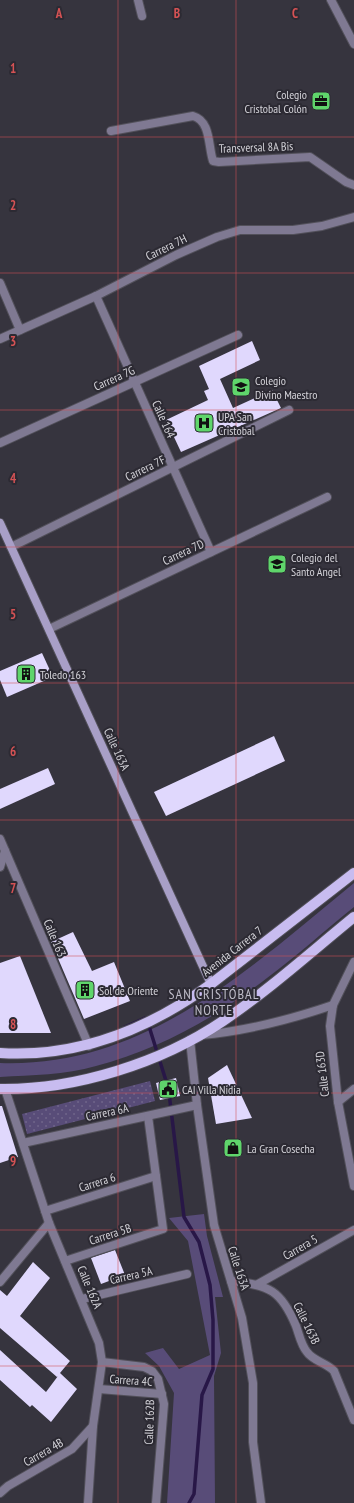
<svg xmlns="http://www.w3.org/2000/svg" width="354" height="1503" viewBox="0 0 354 1503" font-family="'PT Sans Narrow',sans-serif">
  <defs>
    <pattern id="park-dots" width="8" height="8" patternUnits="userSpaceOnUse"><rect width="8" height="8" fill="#584c78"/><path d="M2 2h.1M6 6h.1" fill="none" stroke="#6f658a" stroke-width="1.8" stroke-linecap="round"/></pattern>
  </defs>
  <rect width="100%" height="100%" fill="#36343e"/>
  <g fill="#584c78">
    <path d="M354,883V907C325,930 297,956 267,978C217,1017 158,1050 96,1066C65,1075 32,1075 0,1077V1063C145,1068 249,969 354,883Z"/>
    <polygon points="204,1214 207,1236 223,1297 215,1297 221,1353 214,1376 215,1503 167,1503 174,1393 159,1366 145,1353 163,1348 179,1369 210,1355 188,1241 169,1218"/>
  </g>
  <polygon fill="url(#park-dots)" points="150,1081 155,1101 27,1134 22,1114"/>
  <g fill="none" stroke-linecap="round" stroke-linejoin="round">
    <g stroke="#281747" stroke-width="3.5">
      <polyline points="148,1023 167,1084"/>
      <polyline points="125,1027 145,1018"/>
      <polyline points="169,1093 184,1217 199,1242 210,1285 213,1320 213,1369 202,1395 194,1494 189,1503"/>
    </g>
  </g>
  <g fill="#e0d8fd">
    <polygon points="252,341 260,360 220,379 233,408 272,390 281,408 181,452 166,420 208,400 204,391 209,389 199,366"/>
    <polygon points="42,653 53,677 7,697 0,680 0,671"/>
    <polygon points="274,736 285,761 166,816 154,792"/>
    <polygon points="48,768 55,784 0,809 0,789"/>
    <polygon points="73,932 92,971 114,962 130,1001 84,1019 51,942"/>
    <polygon points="20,956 51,1033 0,1033 0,963"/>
    <polygon points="227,1065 252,1118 216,1124 208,1078"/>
    <polygon points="176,1078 180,1096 160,1100 156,1083"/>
    <polygon points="0,1106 2,1106 18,1157 0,1163"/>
    <polygon points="115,1250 125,1275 101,1284 91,1258"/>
    <polygon points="33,1262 50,1278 20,1316 70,1361 60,1373 77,1389 51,1422 32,1405 30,1407 0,1380 0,1350 46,1392 58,1376 57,1377 0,1328 0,1290 7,1296"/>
  </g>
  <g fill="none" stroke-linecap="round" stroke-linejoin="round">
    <defs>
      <g id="minor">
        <polyline points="138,0 142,16"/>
        <path d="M111,131L193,116C211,121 208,146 213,161L219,162L310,157L346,182L354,185"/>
        <polyline points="0,283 20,330"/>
        <polyline points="96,296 211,552"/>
        <polyline points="0,339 96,296 176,255 217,237 240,230 293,230 322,226 354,217"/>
        <polyline points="0,443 238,335"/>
        <polyline points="11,547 289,410"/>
        <polyline points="49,629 327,497"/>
        <polyline points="354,962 333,1005 330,1026 338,1102 354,1186"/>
        <path d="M201,1035C247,1031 289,1020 333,1005"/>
        <polyline points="190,1040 197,1105 214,1225 242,1318 253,1383 253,1442 261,1503"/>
        <polyline points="338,1102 354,1089"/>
        <polyline points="23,1143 197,1105"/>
        <polyline points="45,1211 156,1176"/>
        <polyline points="65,1261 163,1229 148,1116"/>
        <path d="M231,1281C269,1285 281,1290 296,1326C299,1334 301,1345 307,1352C313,1361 327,1363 334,1371L354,1420"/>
        <polyline points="0,1282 49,1223"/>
        <polyline points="258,1284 354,1230"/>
        <polyline points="82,1299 187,1274"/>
        <polyline points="102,1362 144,1367 152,1371 158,1379 164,1404 156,1503"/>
        <polyline points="99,1389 162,1394"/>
        <polyline points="88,1503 93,1426"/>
      </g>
      <g id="tertiary">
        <polyline points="331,0 354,44"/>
        <polyline points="0,839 89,1046"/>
        <polyline points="0,867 5,851"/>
        <polyline points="0,1493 8,1486 72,1449 93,1426 102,1362 99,1343 49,1223 5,1089"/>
      </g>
      <polyline id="secondary" points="0,523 211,984"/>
      <g id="primary">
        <path d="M0,1053C78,1058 149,1029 211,984L354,873"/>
        <path d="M0,1089C75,1090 161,1063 223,1021C269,990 311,952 354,917"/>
      </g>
    </defs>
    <use href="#minor" stroke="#52505a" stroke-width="10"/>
    <use href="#tertiary" stroke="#52505a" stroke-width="10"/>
    <use href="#secondary" stroke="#52505a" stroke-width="10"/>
    <use href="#primary" stroke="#52505a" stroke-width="12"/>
    <use href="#minor" stroke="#7f7992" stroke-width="8"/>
    <use href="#tertiary" stroke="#7f7992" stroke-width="8"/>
    <use href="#secondary" stroke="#a89fc7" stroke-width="8"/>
    <use href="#primary" stroke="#c8bcf0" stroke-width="10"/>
  </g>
  <path fill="none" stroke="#d55254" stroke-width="1" stroke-opacity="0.55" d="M118,0V1503M236,0V1503M0,137H354M0,273H354M0,410H354M0,547H354M0,683H354M0,820H354M0,956H354M0,1093H354M0,1230H354M0,1366H354"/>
  <defs>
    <symbol id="office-square" viewBox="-11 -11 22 22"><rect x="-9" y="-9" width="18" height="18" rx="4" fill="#5fd56b" stroke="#2c2a33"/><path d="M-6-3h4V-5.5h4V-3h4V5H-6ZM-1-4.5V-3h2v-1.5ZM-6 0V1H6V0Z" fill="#111"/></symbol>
    <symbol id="school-square" viewBox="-11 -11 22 22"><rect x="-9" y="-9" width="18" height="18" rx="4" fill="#5fd56b" stroke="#2c2a33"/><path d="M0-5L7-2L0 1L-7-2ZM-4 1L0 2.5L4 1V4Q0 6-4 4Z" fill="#111"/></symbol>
    <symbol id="hospital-square" viewBox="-11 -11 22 22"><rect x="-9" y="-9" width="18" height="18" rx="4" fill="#5fd56b" stroke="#2c2a33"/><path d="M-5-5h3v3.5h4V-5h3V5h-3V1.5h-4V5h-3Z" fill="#111"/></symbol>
    <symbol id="building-square" viewBox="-11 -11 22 22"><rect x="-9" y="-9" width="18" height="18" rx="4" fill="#5fd56b" stroke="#2c2a33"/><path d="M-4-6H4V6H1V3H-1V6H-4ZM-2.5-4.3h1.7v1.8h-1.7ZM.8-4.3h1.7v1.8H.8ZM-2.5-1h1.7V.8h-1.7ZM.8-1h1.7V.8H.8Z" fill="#111"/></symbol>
    <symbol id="civic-square" viewBox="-11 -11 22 22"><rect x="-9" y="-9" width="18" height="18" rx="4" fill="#5fd56b" stroke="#2c2a33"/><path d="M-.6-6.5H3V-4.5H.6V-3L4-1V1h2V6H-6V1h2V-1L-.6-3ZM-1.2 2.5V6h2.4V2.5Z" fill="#111"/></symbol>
    <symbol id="shop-square" viewBox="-11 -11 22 22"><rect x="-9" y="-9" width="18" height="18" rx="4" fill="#5fd56b" stroke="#2c2a33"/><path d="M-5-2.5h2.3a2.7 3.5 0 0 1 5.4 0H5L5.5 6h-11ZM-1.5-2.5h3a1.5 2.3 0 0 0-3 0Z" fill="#111"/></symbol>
  </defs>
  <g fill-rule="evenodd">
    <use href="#office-square" x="310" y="90" width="22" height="22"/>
    <use href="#school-square" x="230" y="376" width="22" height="22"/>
    <use href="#hospital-square" x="193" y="412" width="22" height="22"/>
    <use href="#school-square" x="266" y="553" width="22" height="22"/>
    <use href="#building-square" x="15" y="663" width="22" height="22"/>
    <use href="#building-square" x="74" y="979" width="22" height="22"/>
    <use href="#civic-square" x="157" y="1078" width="22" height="22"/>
    <use href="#shop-square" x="222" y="1137" width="22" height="22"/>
  </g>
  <g text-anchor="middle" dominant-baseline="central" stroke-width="4" stroke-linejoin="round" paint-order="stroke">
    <g font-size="12" fill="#d3d2d8" stroke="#2c2a33" text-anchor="start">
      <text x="307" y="94" text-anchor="end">Colegio<tspan x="307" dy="14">Cristobal Colón</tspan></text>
      <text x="255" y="380">Colegio<tspan x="255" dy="14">Divino Maestro</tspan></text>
      <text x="218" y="416">UPA San<tspan x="218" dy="14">Cristobal</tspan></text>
      <text x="291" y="557">Colegio del<tspan x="291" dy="14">Santo Angel</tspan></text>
      <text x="40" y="674">Toledo 163</text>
      <text x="99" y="990">Sol de Oriente</text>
      <text x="182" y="1089">CAI Villa Nidia</text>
      <text x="247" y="1148">La Gran Cosecha</text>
    </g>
    <g font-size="12" fill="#d3d2d8" stroke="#2c2a33">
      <text transform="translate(256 147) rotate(-2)">Transversal 8A Bis</text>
      <text transform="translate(166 247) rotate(-26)">Carrera 7H</text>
      <text transform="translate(114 378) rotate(-24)">Carrera 7G</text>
      <text transform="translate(164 419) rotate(66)">Calle 164</text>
      <text transform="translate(145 468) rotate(-26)">Carrera 7F</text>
      <text transform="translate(183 552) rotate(-25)">Carrera 7D</text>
      <text transform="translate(117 749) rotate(65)">Calle 163A</text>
      <text transform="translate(55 938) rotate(67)">Calle 163</text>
      <text transform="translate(232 951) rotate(-38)">Avenida Carrera 7</text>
      <text transform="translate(322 1074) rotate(-97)">Calle 163D</text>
      <text transform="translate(107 1112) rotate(-12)">Carrera 6A</text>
      <text transform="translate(97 1182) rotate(-18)">Carrera 6</text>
      <text transform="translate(110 1234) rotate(-18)">Carrera 5B</text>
      <text transform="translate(300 1247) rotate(-30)">Carrera 5</text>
      <text transform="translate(239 1268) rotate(72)">Calle 163A</text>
      <text transform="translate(131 1275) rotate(-13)">Carrera 5A</text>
      <text transform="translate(90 1287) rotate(67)">Calle 162A</text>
      <text transform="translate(307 1323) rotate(64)">Calle 163B</text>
      <text transform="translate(131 1380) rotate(4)">Carrera 4C</text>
      <text transform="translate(149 1422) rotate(-88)">Calle 162B</text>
      <text transform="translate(43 1452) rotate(-30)">Carrera 4B</text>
    </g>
    <g font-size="14" letter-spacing="1" fill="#bebcc8" stroke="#2c2a33">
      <text x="214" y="994">SAN CRISTÓBAL<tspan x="214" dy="16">NORTE</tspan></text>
    </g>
  </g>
  <g font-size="13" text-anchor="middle" font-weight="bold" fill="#d55254" stroke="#2c2a33" stroke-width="4" stroke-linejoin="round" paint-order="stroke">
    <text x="59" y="18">A</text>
    <text x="177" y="18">B</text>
    <text x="295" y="18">C</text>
    <text x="13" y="73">1</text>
    <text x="13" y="210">2</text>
    <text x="13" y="346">3</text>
    <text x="13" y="483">4</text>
    <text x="13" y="619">5</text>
    <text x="13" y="756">6</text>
    <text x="13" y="893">7</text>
    <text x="13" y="1029">8</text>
    <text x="13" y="1166">9</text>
  </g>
</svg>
